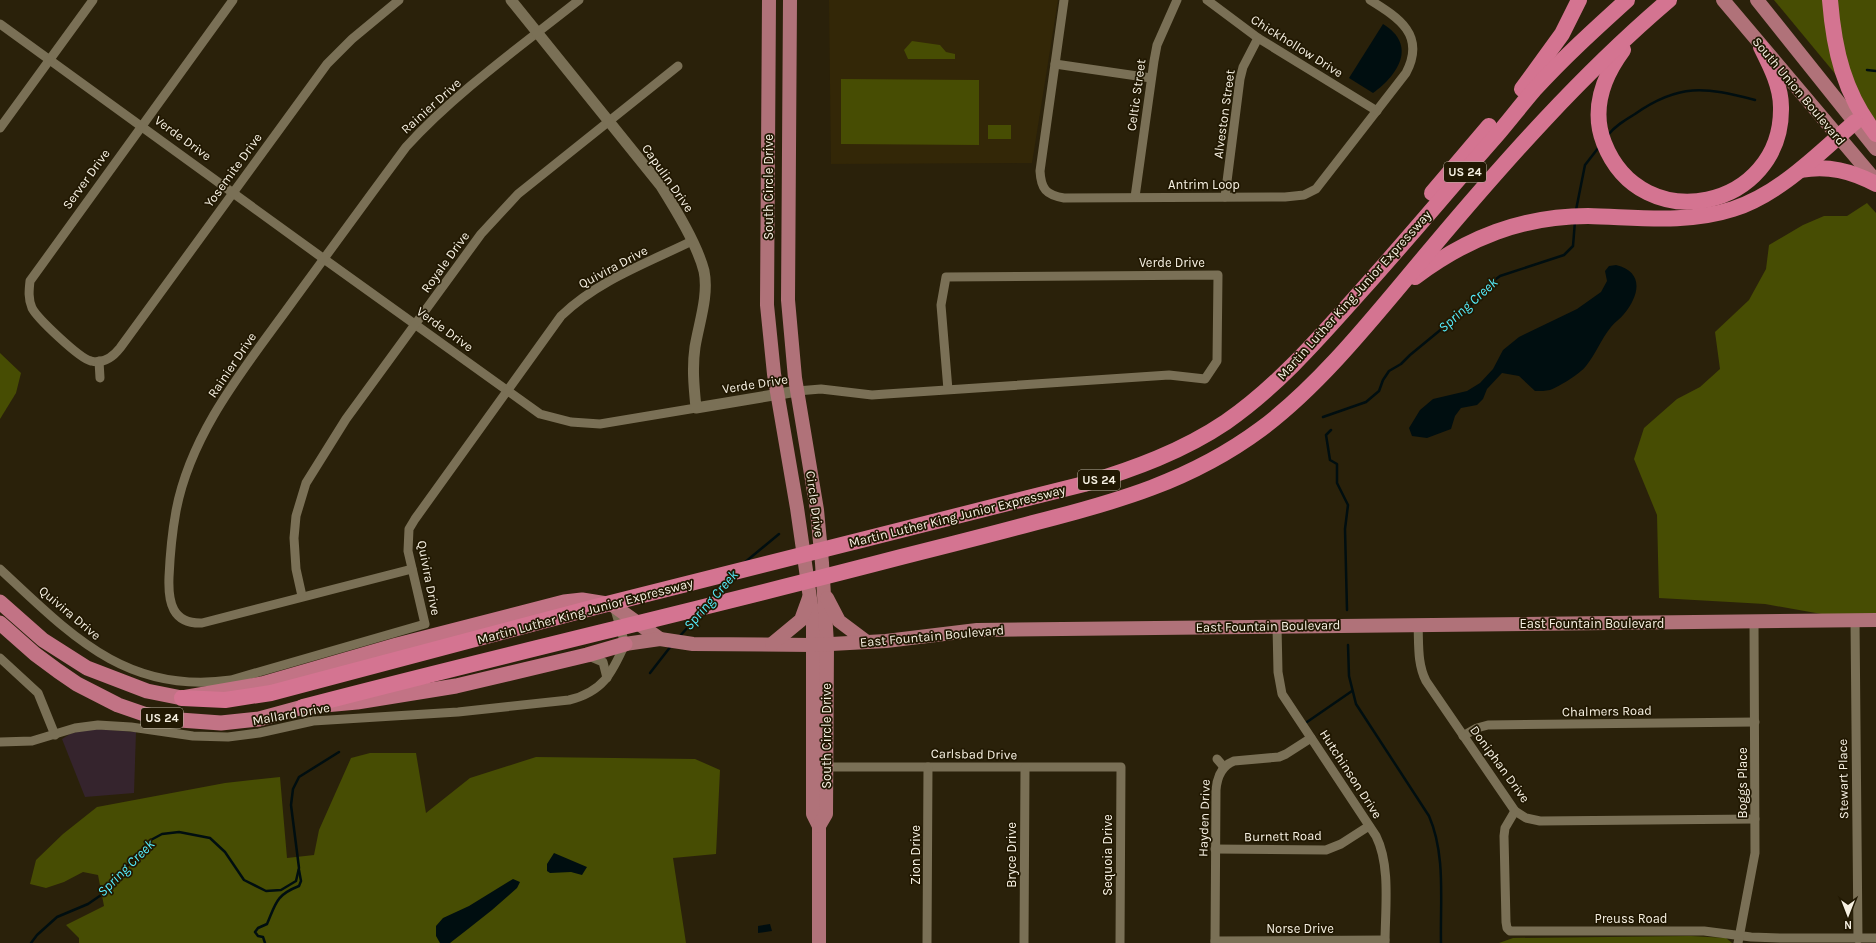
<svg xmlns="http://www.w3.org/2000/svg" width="1876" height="943" viewBox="0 0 1876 943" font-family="Karla,sans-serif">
  <rect width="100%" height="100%" fill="#2a210a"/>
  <polygon fill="#35242d" points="97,729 136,732 134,793 85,797 62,739 70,734 83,730"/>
  <polygon fill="#332707" points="829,0 1058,0 1032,163 831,164"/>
  <g fill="#474d03">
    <polygon points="1774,0 1826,0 1837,76"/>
    <polygon points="1837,0 1876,0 1876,122 1859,96 1843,54"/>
    <polygon points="912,41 940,45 946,52 955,54 955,59 908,59 904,50"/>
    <polygon points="841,79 979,80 979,145 841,144"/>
    <rect x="988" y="125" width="23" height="14"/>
    <polygon points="1867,203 1876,213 1876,620 1855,620 1765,604 1659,598 1657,515 1634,459 1644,428 1677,399 1700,387 1720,369 1715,332 1749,300 1766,269 1769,245 1803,225 1824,216 1847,216"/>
    <polygon points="0,353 21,373 16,393 0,419"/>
    <polygon points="370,753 416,753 426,813 470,778 536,757 695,759 720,770 716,854 673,858 686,943 79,943 79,938 66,925 104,906 98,875 83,872 64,882 46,888 30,884 36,860 63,834 97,807 225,783 280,777 287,858 314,855 319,830 351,758"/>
    <polygon points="1691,936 1726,938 1732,943 1499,943 1513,938"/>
  </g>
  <g fill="#000e10">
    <path d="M1383,24C1417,45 1399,74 1373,93L1349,78Z"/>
    <path d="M1616,265C1645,272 1639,296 1624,314C1620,319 1615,322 1611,327C1601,339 1596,354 1586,366C1580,374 1560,386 1550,390C1546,391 1540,391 1535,391L1519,376L1502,373L1487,389L1483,399L1477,405L1461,408L1455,416L1451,429L1427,438L1412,436L1409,428L1420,410L1433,399L1467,391L1480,383L1493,369L1503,350L1519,337L1577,309L1601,292L1607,281L1605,271L1609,266Z"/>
    <polygon points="554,853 587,867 582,875 571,872 550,873 547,871 547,864"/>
    <polygon points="513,879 520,882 517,888 492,910 468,929 450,943 440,943 436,936 436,926 443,918 469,906"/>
    <polygon points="770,924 772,931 758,933 758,926"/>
  </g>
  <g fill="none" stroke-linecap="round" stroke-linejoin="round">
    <g stroke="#000e10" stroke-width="2.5">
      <polyline points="1867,70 1876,71"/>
      <path d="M1608,135C1615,126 1625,120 1635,114C1679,83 1705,87 1755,100"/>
      <polyline points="1576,210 1585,165 1599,147"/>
      <polyline points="1323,417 1366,402 1379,391 1383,380 1389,371 1401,364 1410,355 1484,294 1492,282 1500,276 1564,255 1573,246 1575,221"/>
      <polyline points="1331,430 1326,435 1330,460 1337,464 1337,483 1348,505 1345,529 1347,610"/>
      <polyline points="744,563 779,534"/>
      <polyline points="711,599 726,581"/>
      <polyline points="679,637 699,615"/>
      <path d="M1348,645L1349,676L1356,704L1429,816C1446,855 1440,901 1441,943"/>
      <polyline points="650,673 671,646"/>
      <polyline points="1307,722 1352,691"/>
      <polyline points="31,943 37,935 57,917 88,904 104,893 149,841 162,834 179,832 210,838 225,852 244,880 266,891 281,890 296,881 299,868 291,805 293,789 299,777 339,752"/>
      <path d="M265,943L263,937L258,936L255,932L258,928L267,924C276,903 276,895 299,886L301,881L299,870"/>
    </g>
    <g stroke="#7a7056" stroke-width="9">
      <path d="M233,0L30,281C29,290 28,299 32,308C37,318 80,359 91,361C103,364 113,357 120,348L327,64L352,39L399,0"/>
      <path d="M1064,0L1040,171C1041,189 1046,195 1064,198L1285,197L1304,195L1316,189L1406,73C1426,35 1399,18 1370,0"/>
      <polyline points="1207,0 1258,38 1377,111"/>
      <polyline points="0,24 324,259 540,414 571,422 600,424 696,408"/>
      <polyline points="1055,64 1151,78"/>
      <polyline points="0,128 93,0"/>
      <polyline points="1135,197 1154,61 1157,45 1177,0"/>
      <polyline points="1225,197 1240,79 1243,67 1258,38"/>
      <polyline points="99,361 100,378"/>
      <polyline points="797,391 821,389 872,395 886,394 1169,375 1205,379 1217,361 1218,275 946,277 941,305 948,390"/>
      <path d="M0,569C70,634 126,695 231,680L425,624L408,551L409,529L415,519L561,316C597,281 647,263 692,241"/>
      <path d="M412,569L202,623C172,624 168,602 169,577C170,555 172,533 176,511C191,431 247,365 293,301C331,249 368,198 406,147C455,93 521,46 579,0"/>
      <polyline points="302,596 296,569 294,538 296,516 306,483 346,419 481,234 518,194 678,66"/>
      <polyline points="1855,620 1858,939"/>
      <path d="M1418,624C1419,644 1417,663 1426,681L1515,811L1526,818L1540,821L1755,819"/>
      <path d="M1277,626L1278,672L1282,694L1376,836C1391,866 1385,910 1385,943"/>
      <polyline points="589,656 603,662 607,678"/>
      <polyline points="0,658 38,693 55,735"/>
      <polyline points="1463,736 1477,728 1488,725 1755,722"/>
      <path d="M0,742L32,741L75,728L98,725L131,727L193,736L228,737L259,733L313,721L458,712L569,700C603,692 612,673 625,644L614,606"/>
      <polyline points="1217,759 1224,767"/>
      <polyline points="826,767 1121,767 1120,943"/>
      <polyline points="1515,811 1505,828 1504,836 1506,922 1507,928 1510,931 1704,931 1751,937 1781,938 1876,938"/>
      <polyline points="1215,849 1326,850 1341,844 1369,826"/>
      <polyline points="1215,941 1385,940"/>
      <polyline points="927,943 928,767"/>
      <polyline points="1024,943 1025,768"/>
      <path d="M1215,943L1216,790C1217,777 1221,766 1234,761L1279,757L1286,754L1311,738"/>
      <polyline points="1738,943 1755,853 1754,622"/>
    </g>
    <path stroke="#7a7056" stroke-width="11" d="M511,0L661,186C676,210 697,244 704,271C709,295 699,323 695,347C692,368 694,387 696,408L797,391"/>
    <g stroke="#b07279" stroke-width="14">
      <polyline points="769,0 767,305 774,374 797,508 811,605 813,625 813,814 819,826 819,943"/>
      <polyline points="790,0 788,300 795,378 817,510 822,563 827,644 826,814 819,826"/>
      <polyline points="1723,0 1876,181"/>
      <polyline points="1757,0 1876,149"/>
      <polyline points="827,598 839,621 867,642"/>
      <polyline points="614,606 660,639"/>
      <polyline points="625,644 660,639 693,644 813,645 886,641 977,630 1876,620"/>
      <polyline points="772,644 801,620 809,598"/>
    </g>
    <g stroke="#c27385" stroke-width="15">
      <polyline points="0,602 43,640 87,668 147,691 182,698 262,684 397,645 564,602 582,600 607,604"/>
      <polyline points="0,623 35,654 58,671 77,684 118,705 144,714 166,719 221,723 259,719 303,707 357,702 456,686 587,655 625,644"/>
    </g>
    <g stroke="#d47491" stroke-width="16">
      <path d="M1830,0C1834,50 1844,94 1876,134"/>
      <path d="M1623,50C1603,77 1591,110 1604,143C1642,240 1783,209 1781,107C1781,86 1770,65 1761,47"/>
      <polyline points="1522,89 1562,34 1579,0"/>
      <path d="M1801,170C1828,165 1851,171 1876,184"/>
      <polyline points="1432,193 1489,126"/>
      <path d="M1415,277C1467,238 1522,216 1588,216C1636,217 1687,224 1733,209C1780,194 1818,154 1855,122"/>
      <path d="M182,698L225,700L271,693L599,606L1084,484C1134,469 1183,451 1226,422C1278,386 1320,337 1362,290C1407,240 1451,187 1496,136C1509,121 1521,105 1534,90C1563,58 1595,29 1627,0"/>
      <path d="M303,707C502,655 702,609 901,557C945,546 989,535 1033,523C1116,502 1191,481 1261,429C1324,382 1380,309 1431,249C1505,161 1582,74 1669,0"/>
    </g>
  </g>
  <g text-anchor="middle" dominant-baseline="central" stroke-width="3.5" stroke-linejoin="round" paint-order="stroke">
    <g fill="#211802" stroke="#b7b0a0" stroke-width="1">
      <rect x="1444" y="162" width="42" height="20" rx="3"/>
      <rect x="1078" y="470" width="42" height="20" rx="3"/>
      <rect x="141" y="708" width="42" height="20" rx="3"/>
    </g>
    <g font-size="12" font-weight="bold" fill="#f7f1e3">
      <text x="1465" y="172">US 24</text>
      <text x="1099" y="480">US 24</text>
      <text x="162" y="718">US 24</text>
    </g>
    <g font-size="13" fill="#f7f1e3" stroke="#211802">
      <text transform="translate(1297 46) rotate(32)">Chickhollow Drive</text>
      <text transform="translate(1799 91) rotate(50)">South Union Boulevard</text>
      <text transform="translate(1136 95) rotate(-82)">Celtic Street</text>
      <text transform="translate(431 106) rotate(-42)">Rainier Drive</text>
      <text transform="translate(1224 114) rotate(-82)">Alveston Street</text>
      <text transform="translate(183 138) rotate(36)">Verde Drive</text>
      <text transform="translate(233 170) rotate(-54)">Yosemite Drive</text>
      <text transform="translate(668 178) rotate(55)">Capulin Drive</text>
      <text transform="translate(86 179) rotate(-54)">Server Drive</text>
      <text x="1204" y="184">Antrim Loop</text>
      <text transform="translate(768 187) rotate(-90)">South Circle Drive</text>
      <text transform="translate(445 262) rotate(-54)">Royale Drive</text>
      <text x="1172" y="262">Verde Drive</text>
      <text transform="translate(613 267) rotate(-28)">Quivira Drive</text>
      <text transform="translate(1354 295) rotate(-48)">Martin Luther King Junior Expressway</text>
      <text transform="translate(445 329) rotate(36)">Verde Drive</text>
      <text transform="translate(232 365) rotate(-56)">Rainier Drive</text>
      <text transform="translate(755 384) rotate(-9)">Verde Drive</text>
      <text transform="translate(815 504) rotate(82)">Circle Drive</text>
      <text transform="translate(957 516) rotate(-14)">Martin Luther King Junior Expressway</text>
      <text transform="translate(429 578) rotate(79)">Quivira Drive</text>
      <text transform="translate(585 611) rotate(-15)">Martin Luther King Junior Expressway</text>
      <text transform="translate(70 613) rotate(40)">Quivira Drive</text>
      <text x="1592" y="623">East Fountain Boulevard</text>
      <text transform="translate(1268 626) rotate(-1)">East Fountain Boulevard</text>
      <text transform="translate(932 636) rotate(-5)">East Fountain Boulevard</text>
      <text transform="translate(1607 711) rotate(-1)">Chalmers Road</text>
      <text transform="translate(291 714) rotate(-10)">Mallard Drive</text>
      <text transform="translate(826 736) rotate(-90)">South Circle Drive</text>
      <text transform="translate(974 754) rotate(1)">Carlsbad Drive</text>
      <text transform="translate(1500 764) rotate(54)">Doniphan Drive</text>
      <text transform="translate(1351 774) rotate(57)">Hutchinson Drive</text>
      <text transform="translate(1843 779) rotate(-91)">Stewart Place</text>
      <text transform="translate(1742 783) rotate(-90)">Boggs Place</text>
      <text transform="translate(1204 818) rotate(-88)">Hayden Drive</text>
      <text transform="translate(1283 836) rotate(-1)">Burnett Road</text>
      <text transform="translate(915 855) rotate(-90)">Zion Drive</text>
      <text transform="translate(1011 855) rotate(-90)">Bryce Drive</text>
      <text transform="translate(1107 855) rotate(-90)">Sequoia Drive</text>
      <text x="1631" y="918">Preuss Road</text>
      <text x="1300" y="928">Norse Drive</text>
    </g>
    <g font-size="14" font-style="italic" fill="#55edfc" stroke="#211802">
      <text transform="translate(1468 305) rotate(-42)">Spring Creek</text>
      <text transform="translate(711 600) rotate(-49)">Spring Creek</text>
      <text transform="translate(126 868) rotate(-45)">Spring Creek</text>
    </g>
  </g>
  <g transform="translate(1848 915) rotate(180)" stroke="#211802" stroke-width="3" paint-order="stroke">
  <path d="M0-3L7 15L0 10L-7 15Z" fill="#f7f1e3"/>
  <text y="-6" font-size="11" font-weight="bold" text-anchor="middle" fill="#f7f1e3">N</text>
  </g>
</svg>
